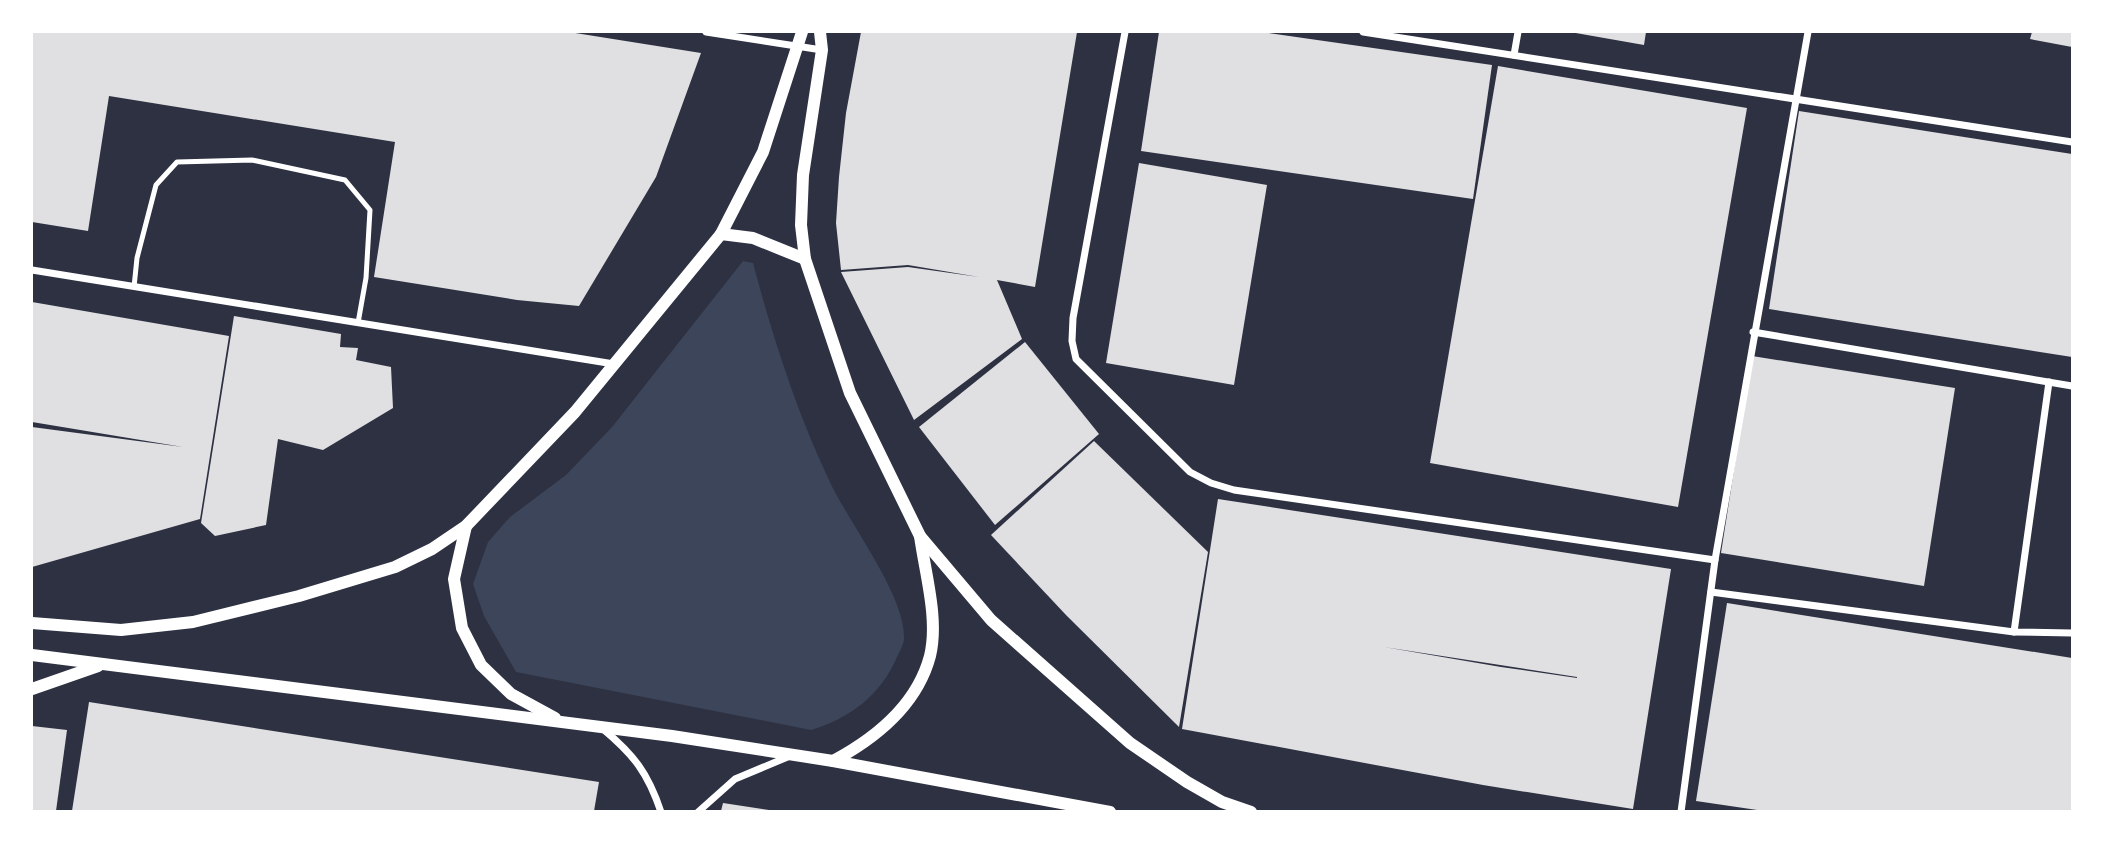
<svg xmlns="http://www.w3.org/2000/svg" width="2104" height="843" viewBox="0 0 2104 843" font-family="Karla,sans-serif">
  <rect width="100%" height="100%" fill="#2d3142"/>
  <path fill="#3c4559" d="M743,261L753,263C773,338 796,410 829,480C848,522 905,594 904,638C904,644 900,651 897,657C881,695 849,719 811,730L516,672L484,616L473,584L488,542L510,517L566,475L612,427Z"/>
  <g fill="#e0e0e3" fill-rule="evenodd">
    <polygon points="32,32 569,32 701,53 656,177 579,306 517,300 374,277 395,142 109,96 88,231 32,222"/>
    <polygon points="861,32 1077,32 1035,287 997,280 1022,339 914,420 841,272 908,267 979,277 908,265 841,270 836,223 839,177 846,113"/>
    <polygon points="1159,32 1262,32 1492,65 1473,199 1141,151"/>
    <polygon points="1570,32 1646,32 1644,45"/>
    <polygon points="2032,32 2072,32 2072,47 2030,39"/>
    <polygon points="1498,66 1747,108 1678,507 1430,463"/>
    <polygon points="1799,111 2072,154 2072,357 1769,309"/>
    <polygon points="1139,163 1267,185 1234,385 1106,363"/>
    <polygon points="32,302 229,336 200,519 32,567 32,427 183,447 32,422"/>
    <polygon points="234,316 341,334 340,347 358,348 356,360 391,367 393,408 323,450 278,439 266,525 215,536 201,523"/>
    <polygon points="1025,342 1099,434 995,525 919,427"/>
    <polygon points="1752,356 1955,388 1924,586 1721,553"/>
    <polygon points="1094,441 1208,552 1179,727 1066,615 991,535"/>
    <path d="M1218,499L1671,569L1633,809L1483,785L1182,729ZM1384,647L1577,677V678L1501,667Z"/>
    <polygon points="1727,603 2072,658 2072,811 1764,811 1696,801"/>
    <polygon points="89,702 599,782 594,811 72,811"/>
    <polygon points="32,726 67,730 56,811 32,811"/>
    <polygon points="723,803 769,810 768,811 721,811"/>
  </g>
  <g fill="none" stroke-linecap="round" stroke-linejoin="round">
    <polyline stroke="#fff" stroke-width="5" points="134,287 137,258 156,185 177,162 252,160 345,180 370,210 366,278 358,323"/>
    <g stroke="#fff" stroke-width="7">
      <polyline points="706,32 822,50"/>
      <polyline points="1125,32 1073,318 1072,341 1076,359 1190,472 1211,483 1234,490 1715,560"/>
      <polyline points="1363,32 2072,142"/>
      <polyline points="1514,55 1518,32"/>
      <polyline points="32,270 614,364"/>
      <polyline points="1753,332 2072,386"/>
      <polyline points="1711,592 2014,632 2072,633"/>
      <polyline points="2014,632 2049,382"/>
      <path d="M603,729C634,755 648,773 661,812"/>
      <polyline points="698,812 735,779 790,756"/>
      <polyline points="1681,812 1715,560 1808,32"/>
    </g>
    <g stroke="#fff" stroke-width="12">
      <polyline points="820,32 822,50 803,175 801,225 805,259 850,393 920,536 991,620 1130,743 1187,782 1222,802 1251,812"/>
      <polyline points="721,234 753,238 805,259"/>
      <polyline points="466,526 454,579 462,628 481,665 511,694 555,718"/>
      <polyline points="32,623 121,630 193,622 299,596 395,567 432,549 466,526 575,412 721,234 763,152 802,32"/>
      <polyline points="32,655 672,736 833,761 1110,812"/>
      <polyline points="32,689 98,666"/>
      <path d="M833,761C876,738 917,705 930,656C939,619 925,573 920,536"/>
    </g>
  </g>
  <rect width="2104" height="843" fill="none" stroke="#ffffff" stroke-width="66"/>
</svg>
